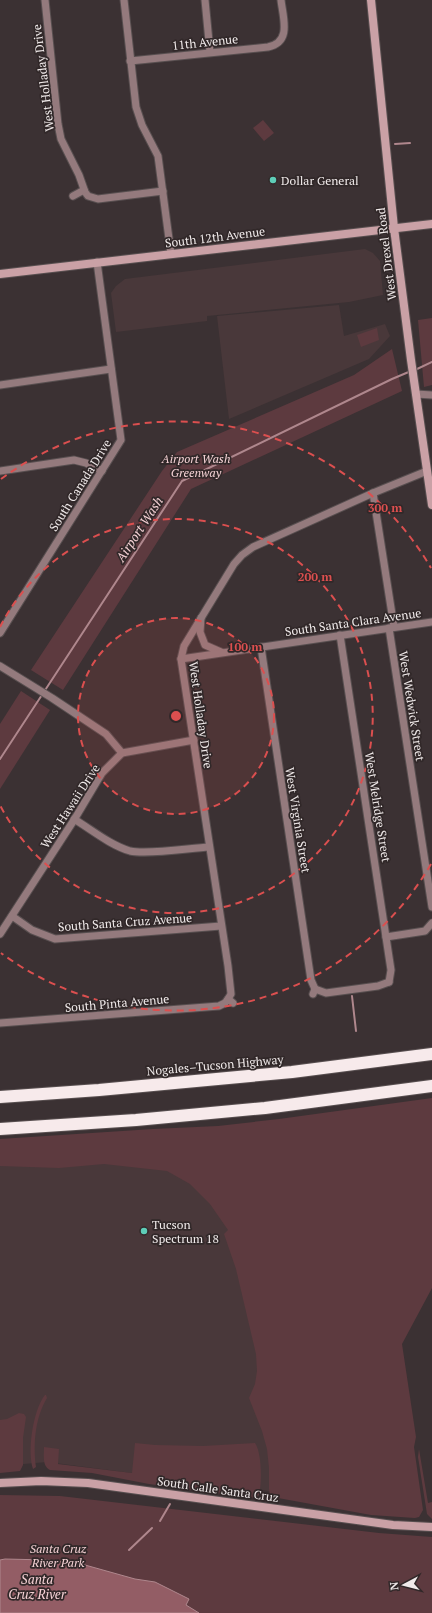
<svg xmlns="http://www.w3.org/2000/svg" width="432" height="1613" viewBox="0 0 432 1613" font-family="'PT Serif',serif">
  <rect width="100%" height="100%" fill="#3b3133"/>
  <g fill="#49383a">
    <polygon points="365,249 373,253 380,261 383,295 349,302 207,316 207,321 116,332 111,293 116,286 125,279"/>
    <polygon points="339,305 344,336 385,324 390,336 369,359 229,419 217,316"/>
    <polygon points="0,1156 234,1172 254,1296 277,1492 47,1462 0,1466"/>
  </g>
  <g fill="#5d3a3f">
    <polygon points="263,120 274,133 264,141 253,128"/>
    <polygon points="432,318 432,385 424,387 418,320"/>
    <polygon points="377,328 379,340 361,347 357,335"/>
    <polygon points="392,349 402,391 191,489 63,690 31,670 162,471 177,452 354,375"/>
    <polygon points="21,691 50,710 0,789 0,724"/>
    <polygon points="432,1098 432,1288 402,1344 416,1437 414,1447 423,1510 419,1517 415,1518 371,1515 278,1498 270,1495 269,1489 269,1468 267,1449 262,1431 249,1398 255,1384 257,1371 256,1354 236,1269 224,1234 228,1230 210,1204 190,1184 167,1171 104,1164 59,1168 0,1166 0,1139 153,1129 218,1126 279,1119"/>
    <path d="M45,1395H46L47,1398C35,1418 33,1444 36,1467L33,1469C27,1451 33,1410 45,1395Z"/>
    <polygon points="19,1413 24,1414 26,1417 23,1438 23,1465 20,1471 0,1473 0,1420 7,1419"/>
    <path d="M135,1443L155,1445L203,1446L255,1443C262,1453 262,1483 259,1495L256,1497L249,1498L149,1484L92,1473L50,1470C42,1466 44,1455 44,1447L59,1449L58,1464L132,1473Z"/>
    <polygon points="419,1449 428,1503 432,1502 432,1519 427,1514 418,1457"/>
    <polygon points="0,1495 60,1496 379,1533 432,1537 432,1613 0,1613"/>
  </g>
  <polygon fill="#935d65" stroke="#af878d" points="5,1559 47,1560 85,1565 135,1579 155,1582 189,1599 186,1605 199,1613 0,1613 0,1560"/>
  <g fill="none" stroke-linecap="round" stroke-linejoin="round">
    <g stroke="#af878d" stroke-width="2">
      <polyline points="395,144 410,143"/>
      <polyline points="415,370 432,362"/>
      <polyline points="0,759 182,481 392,379 411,371"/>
      <polyline points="352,996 356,1031"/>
      <polyline points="177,1485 177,1481"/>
      <polyline points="160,1521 170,1504"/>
      <polyline points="129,1550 152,1528"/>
    </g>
    <defs>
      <g id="street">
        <polyline points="45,0 58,124 61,139 79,175 85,192 88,196 98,199 163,191"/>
        <polyline points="124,0 136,107 142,125 158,156 171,254"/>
        <polyline points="205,0 210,52"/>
        <path d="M130,61L268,47C292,42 283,18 281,0"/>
        <polyline points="73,196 84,190"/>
        <polyline points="0,385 111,369"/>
        <polyline points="416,394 432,395"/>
        <polyline points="0,471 74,460 86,463 102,471"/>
        <polyline points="373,493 394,627"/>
        <polyline points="201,618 200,632 205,645 221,652"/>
        <polyline points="389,628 432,907"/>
        <polyline points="0,633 121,440 97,262"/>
        <polyline points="340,635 391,970 389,982"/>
        <polyline points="261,647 311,980 315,989 313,994"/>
        <polyline points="181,659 432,622"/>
        <polyline points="0,666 52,698 106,734 122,753"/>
        <path d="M74,819C92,830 110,845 130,851C148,855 190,848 209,847"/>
        <polyline points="12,916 32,930 55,939 221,926"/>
        <polyline points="0,934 74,820 102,773 122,753 194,740"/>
        <polyline points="386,937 425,931 432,923"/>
        <polyline points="315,989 326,993 378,986 389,982"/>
        <polyline points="228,999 231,994 228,966 181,659 184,646 234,564 242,555 253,547 373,493 427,471"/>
        <polyline points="0,1023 219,1006 225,1003 228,999 233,1003"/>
      </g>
      <g id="secondary">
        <polyline points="371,0 394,228 411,360 432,505"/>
        <polyline points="0,274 432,224"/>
        <polyline points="0,1483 41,1481 88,1483 393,1525 432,1527"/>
      </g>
      <g id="highway">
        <polyline points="0,1097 99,1090 292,1072 432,1054"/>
        <polyline points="0,1129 136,1120 265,1108 432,1086"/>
      </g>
    </defs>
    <use href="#street" stroke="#584f50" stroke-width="9"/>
    <use href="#secondary" stroke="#584f50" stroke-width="10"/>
    <use href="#highway" stroke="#584f50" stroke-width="14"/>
    <use href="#street" stroke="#947a7d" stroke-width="7"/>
    <use href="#secondary" stroke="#caa1a6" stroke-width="8"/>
    <use href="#highway" stroke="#f7eaeb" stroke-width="12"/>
  </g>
  <circle cx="176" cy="716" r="98" fill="#db4f4f" fill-opacity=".12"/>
  <g fill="none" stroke="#db4f4f" stroke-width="2" stroke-dasharray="7 5">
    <circle cx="176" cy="716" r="98"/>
    <path d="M0 627A197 197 0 1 1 0 805"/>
    <path d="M431 864A295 295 0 0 1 1 953M1 479A295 295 0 0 1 431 568"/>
  </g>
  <g fill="#5eceb8" stroke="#312829" stroke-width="1.5">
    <circle cx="273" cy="180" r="4"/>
    <circle cx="144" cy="1231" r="4"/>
  </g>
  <g text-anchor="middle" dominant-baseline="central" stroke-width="3.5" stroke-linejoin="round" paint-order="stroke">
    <g font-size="12" fill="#f0eaea" stroke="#312829">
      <text transform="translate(205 42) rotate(-6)">11th Avenue</text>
      <text transform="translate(43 78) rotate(-97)">West Holladay Drive</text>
      <text transform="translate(215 237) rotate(-7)">South 12th Avenue</text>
      <text transform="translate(386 254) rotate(-97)">West Drexel Road</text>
      <text transform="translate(80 485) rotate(-58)">South Canada Drive</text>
      <text transform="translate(353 622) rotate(-8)">South Santa Clara Avenue</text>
      <text transform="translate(412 706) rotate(81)">West Wedwick Street</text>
      <text transform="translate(201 715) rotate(82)">West Holladay Drive</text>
      <text transform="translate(70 806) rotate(-57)">West Hawaii Drive</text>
      <text transform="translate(378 807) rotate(81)">West Melridge Street</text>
      <text transform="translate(298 820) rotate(81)">West Virginia Street</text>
      <text transform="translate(125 922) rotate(-4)">South Santa Cruz Avenue</text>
      <text transform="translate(117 1003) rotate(-5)">South Pinta Avenue</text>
      <text transform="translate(215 1065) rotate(-5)">Nogales–Tucson Highway</text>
      <text transform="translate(218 1489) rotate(8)">South Calle Santa Cruz</text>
    </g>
    <g font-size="12" fill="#f0eaea" stroke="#312829" text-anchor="start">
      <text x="281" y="180">Dollar General</text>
      <text x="152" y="1224">Tucson<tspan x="152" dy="14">Spectrum 18</tspan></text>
    </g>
    <g font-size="12" font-style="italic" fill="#f5d2d5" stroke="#312829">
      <text x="196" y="458">Airport Wash<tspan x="196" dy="14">Greenway</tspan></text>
      <text x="58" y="1548">Santa Cruz<tspan x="58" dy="14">River Park</tspan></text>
    </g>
    <g font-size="13" font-style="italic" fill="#f6d2d6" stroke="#312829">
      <text transform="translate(139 529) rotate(-57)">Airport Wash</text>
      <text x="37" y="1579">Santa<tspan x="37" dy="15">Cruz River</tspan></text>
    </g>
  </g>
  <circle cx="176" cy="716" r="6" fill="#db4f4f" stroke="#312829" stroke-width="2"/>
  <g font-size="12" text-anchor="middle" font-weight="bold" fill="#db4f4f" stroke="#312829" stroke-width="3.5" stroke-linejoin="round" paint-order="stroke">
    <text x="385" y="512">300 m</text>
    <text x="315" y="581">200 m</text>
    <text x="245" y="651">100 m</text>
  </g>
  <g transform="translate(404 1585) rotate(263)" stroke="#312829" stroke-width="3" paint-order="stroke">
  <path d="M0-3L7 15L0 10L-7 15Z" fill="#f0eaea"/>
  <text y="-6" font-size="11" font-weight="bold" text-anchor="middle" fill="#f0eaea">N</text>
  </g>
</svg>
